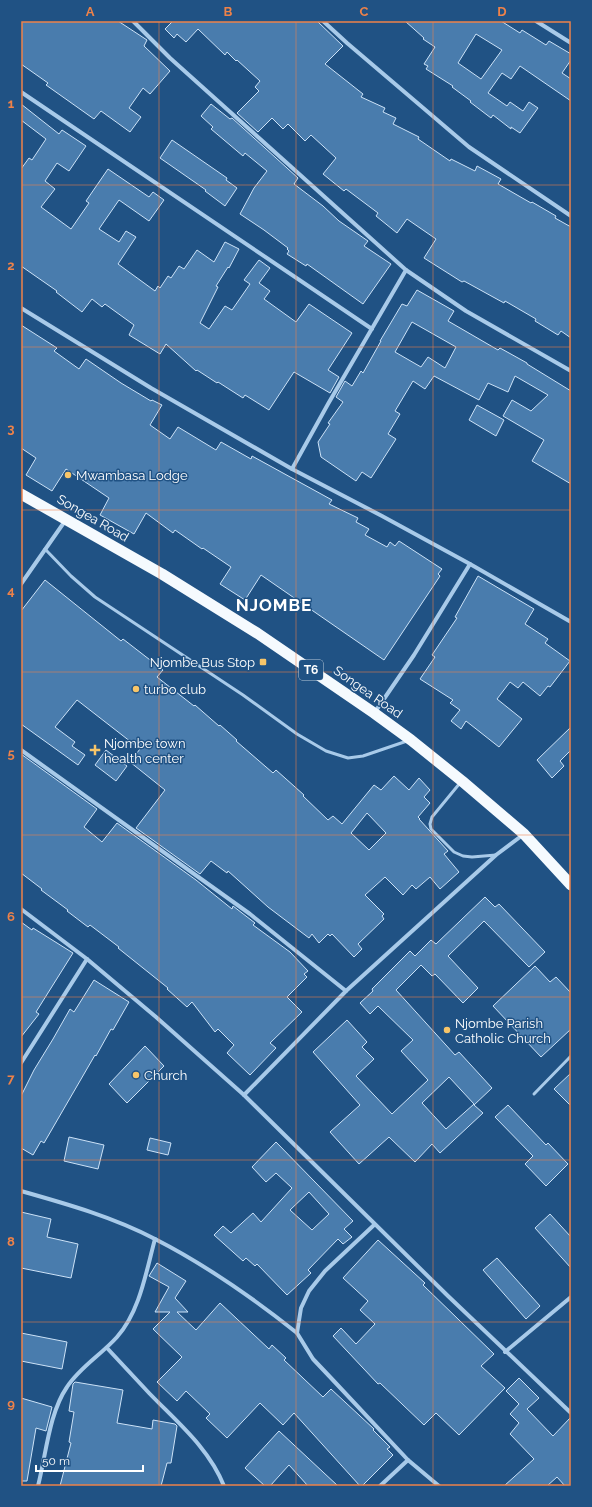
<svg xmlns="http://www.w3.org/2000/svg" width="592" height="1507" viewBox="0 0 592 1507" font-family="Raleway,sans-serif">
  <rect width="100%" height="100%" fill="#205284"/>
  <g fill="#497cad" stroke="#cce2f7" fill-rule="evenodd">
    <polygon points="21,21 118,21 147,40 144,46 170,71 150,94 143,88 129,108 141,117 130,132 101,111 94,119 46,85 48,83 21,64"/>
    <polygon points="173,21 317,21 343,46 325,64 363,94 361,97 385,108 383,112 396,118 393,124 419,137 418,139 450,161 451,159 475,171 477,166 501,179 498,184 531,203 532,202 556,216 555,218 571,227 571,338 561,331 558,335 535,321 536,319 505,301 504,303 464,281 462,282 424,258 436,239 407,219 397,233 376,216 378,213 346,189 344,191 323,174 336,158 311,135 305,141 288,124 283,129 272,118 258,132 237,113 259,91 255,87 260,81 237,60 236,61 227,52 225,55 198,29 186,42 177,34 174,38 165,29"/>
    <path d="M405,21H501L520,33L522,30L546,45L549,41L571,54V60L562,73L571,79V101L520,66L511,79L502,73L488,93L507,106L510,102L523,111L529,102L538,108L520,133L511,127V129L493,115L491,118L470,102L471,101L452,87L453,86L426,69L428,66L424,64L435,47L423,39L424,38ZM476,34L502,50L481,79L458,63Z"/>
    <polygon points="21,104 59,134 62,130 86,146 69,171 57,163 45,181 55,189 41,207 71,229 89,203 86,201 108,169 149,197 153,192 164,200 149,221 119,200 99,229 119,242 126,231 136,237 118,264 155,291 158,286 160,288 168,276 171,278 179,266 184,269 197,250 214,262 225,242 239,249 229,268 228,267 216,286 218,287 200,323 209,329 225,306 232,310 250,284 244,280 259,260 270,268 259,283 270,291 264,299 296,322 309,304 352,333 328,370 339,377 330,393 294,372 269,410 245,395 243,398 218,382 217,383 197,370 196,371 166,344 160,354 129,335 134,325 105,304 102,307 92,299 82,312 56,292 57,291 21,266 21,169 29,158 32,160 46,139 21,120"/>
    <polygon points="211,104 230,119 232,118 298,178 294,184 323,206 339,221 368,241 364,246 391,264 363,304 307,264 306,266 287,254 289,251 287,249 288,248 264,230 240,214 254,188 267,171 245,153 243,156 211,129 213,127 201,116"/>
    <polygon points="172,140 227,178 226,180 237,188 225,206 205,191 206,190 160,158"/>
    <path d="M417,290L454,311L448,321L498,350L500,348L527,363V364L571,391V484L532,461L544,440L503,416L512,400L531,411L548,395L515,376L508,392L488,383L479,400L434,376L425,389L413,381L395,411L400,414L388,434L396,439L371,478L362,472L356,481L321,457L318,442L330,424L328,423L343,402L336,397L345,381L352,386L361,371L363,373L381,341H380L402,304L407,306ZM412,322L456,347L445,368L428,357L421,367L395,352Z"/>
    <polygon points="21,325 57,348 54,351 79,369 86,359 121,383 151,401 152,400 162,405 150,425 170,439 178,427 216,450 221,442 251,459 252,456 332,500 329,504 358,518 356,522 369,529 365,535 387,547 390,542 395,546 399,541 442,569 438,574 440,576 384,660 261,575 245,600 220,584 231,567 203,548 202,549 175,530 173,533 146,513 134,534 100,515 109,498 66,469 52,491 26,475 36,458 21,448"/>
    <polygon points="477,405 504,420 496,436 469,420"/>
    <polygon points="478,576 534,609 525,624 548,639 545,643 570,661 550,687 548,686 540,696 523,682 518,688 510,682 497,699 522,719 499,747 466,721 461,729 451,721 460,710 450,703 453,700 420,679 435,657 432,655 457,618 455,617"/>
    <path d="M45,580L121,641L123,639L163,670L157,677L194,706L195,705L219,726L220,725L237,740L236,741L273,773L276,770L304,795L303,796L328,820L333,816L342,824L374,785L381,790L394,776L409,790L419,778L430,790L424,797L430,803L418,817L420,819H419L448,851L444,854L459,872L440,889L430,877L416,889L412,885L403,895L385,877L365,895L384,914L382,916L384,919L358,944L362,949L354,957L332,934L330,936L328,934L319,943L312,934L309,938L268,907L228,871L227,873L211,861L200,874L136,828L165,790L130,762L140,749L77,700L55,727L75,742L72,746L85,755L78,765L21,724V611ZM367,813L386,833L369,850L351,833Z"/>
    <polygon points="571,727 571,750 560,761 564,766 552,778 537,760"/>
    <polygon points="106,750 127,766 116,781 95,765"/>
    <polygon points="21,754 97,809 84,827 102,842 117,823 196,880 232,909 233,906 242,913 255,923 253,925 290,952 308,971 304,974 307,977 287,997 302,1012 270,1043 276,1048 250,1075 227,1053 234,1045 218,1029 215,1032 192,1002 187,1007 167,989 168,988 118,948 119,947 90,925 88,927 67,911 68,910 41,890 42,889 21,873"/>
    <path d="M485,897L495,907L499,904L545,952L529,967L484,921L448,956L478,988L463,1003L435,974L432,976L421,965L396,990L455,1055L459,1052L492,1088L474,1105L483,1113L440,1153L432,1144L415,1162L389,1137L359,1164L330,1132L360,1105L313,1052L347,1020L367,1042L362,1047L374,1059L356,1076L392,1114L428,1080L401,1051L413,1040L378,1006L370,1014L360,1003L373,991L372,989L410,951L415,956L431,940L436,944ZM449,1077L474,1104L446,1129L422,1103Z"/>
    <polygon points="21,922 32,930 33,928 73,953 36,1012 39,1014 21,1037"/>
    <polygon points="535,966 550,982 556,977 571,993 571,1029 541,1057 493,1006"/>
    <polygon points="94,980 129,1002 113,1030 111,1029 96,1056 95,1055 44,1143 41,1141 33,1155 21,1148 21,1096 34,1070 53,1039 70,1009 74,1012"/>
    <polygon points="145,1046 164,1066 127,1103 109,1084"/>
    <polygon points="571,1073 571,1106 554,1089"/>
    <polygon points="508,1105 546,1145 548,1143 568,1164 546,1186 525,1164 533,1156 495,1117"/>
    <polygon points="69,1137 104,1145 98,1169 64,1161"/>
    <polygon points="150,1138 171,1143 168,1155 147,1150"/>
    <path d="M276,1142L353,1221L344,1229L352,1237L343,1244L338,1239L308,1270L311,1273L287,1295L257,1264L255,1266L246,1258L243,1261L214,1235L223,1226L231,1233L253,1213L261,1222L292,1188L276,1173L266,1182L252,1167ZM309,1192L329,1214L312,1230L290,1210Z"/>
    <polygon points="21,1212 51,1219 47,1237 78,1244 71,1278 21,1268"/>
    <polygon points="550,1214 571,1237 571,1268 535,1228"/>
    <polygon points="378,1240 425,1283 423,1285 494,1354 481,1366 505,1388 459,1435 436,1413 424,1425 380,1383 378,1384 333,1336 341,1328 356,1344 375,1324 360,1310 368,1301 343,1278"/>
    <polygon points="497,1258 540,1306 526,1319 483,1270"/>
    <polygon points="157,1263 186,1281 175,1298 188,1312 177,1312 196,1330 220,1303 269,1349 272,1345 286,1358 284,1360 323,1397 331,1389 374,1429 373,1430 390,1447 387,1449 393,1455 362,1486 360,1486 294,1413 283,1425 260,1403 227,1438 206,1418 210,1414 186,1391 177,1401 157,1382 182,1357 153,1329 170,1312 155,1312 169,1287 149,1276"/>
    <polygon points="21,1333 67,1342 62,1369 21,1361"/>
    <polygon points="519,1378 539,1398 527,1409 553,1436 571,1417 571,1486 565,1486 557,1477 547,1486 504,1486 534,1459 510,1434 519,1423 510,1414 519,1404 506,1391"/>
    <polygon points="75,1382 123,1390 117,1423 152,1429 153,1420 175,1424 177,1426 171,1463 167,1463 161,1486 60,1486 71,1443 69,1442 74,1412 69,1411 73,1384"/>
    <polygon points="21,1398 52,1407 46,1431 36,1428 27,1481 21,1481"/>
    <polygon points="279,1431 338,1486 308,1486 289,1465 270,1486 265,1486 245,1468"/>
  </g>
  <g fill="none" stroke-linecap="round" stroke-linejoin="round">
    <g stroke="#a8cae9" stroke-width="3">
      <polyline points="45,549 71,576 95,597 243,695 297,734 326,751 348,758 363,756 407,741"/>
      <polyline points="460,783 432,817 430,824 431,829 454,852 463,856 472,857 496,855"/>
      <polyline points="534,1094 571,1056"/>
    </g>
    <g stroke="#a8cae9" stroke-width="4">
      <polyline points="133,21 170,58 406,270 466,311 571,371"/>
      <polyline points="323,21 347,43 469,147 571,216"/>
      <polyline points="536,21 571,43"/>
      <polyline points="21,92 372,329"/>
      <polyline points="21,308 151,388 292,469 382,516 470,564 571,622"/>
      <polyline points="292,469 328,404 406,270"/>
      <polyline points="21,584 65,521"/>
      <polyline points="375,712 414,655 470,564"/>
      <polyline points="21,750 250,914 346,991"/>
      <polyline points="21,909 87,959 156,1017 244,1095 448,1296 571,1413"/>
      <polyline points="21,1063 87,959"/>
      <polyline points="244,1095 346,991 496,855 524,834"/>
      <path d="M21,1191C67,1204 113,1217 155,1239C206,1265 253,1298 297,1333"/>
      <polyline points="374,1225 325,1271 309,1291 301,1308 297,1333 313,1359 331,1378 408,1460 439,1486"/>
      <path d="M107,1348C121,1363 135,1378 149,1393C177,1422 209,1448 224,1486"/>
      <polyline points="505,1352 571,1297"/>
      <path d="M38,1486C46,1455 49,1413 67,1387C80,1367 101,1355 117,1337C140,1311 146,1272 155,1239"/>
      <polyline points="380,1486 408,1460"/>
    </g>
    <polyline stroke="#f5fafe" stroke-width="11" points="21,494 162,574 257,633 374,713 411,740 462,781 524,834 571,885"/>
  </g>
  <path fill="none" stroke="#ee8249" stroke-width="1" stroke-opacity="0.55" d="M159,21V1486M296,21V1486M433,21V1486M21,185H571M21,347H571M21,510H571M21,672H571M21,835H571M21,997H571M21,1160H571M21,1322H571"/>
  <g fill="#f7c569" stroke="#205284" stroke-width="1.5">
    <circle cx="68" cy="475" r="4"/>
    <rect x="259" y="658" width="8" height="8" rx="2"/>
    <circle cx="136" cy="689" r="4"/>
    <path d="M93 744h4v4h4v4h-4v4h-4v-4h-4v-4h4z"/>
    <circle cx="447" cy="1030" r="4"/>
    <circle cx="136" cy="1075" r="4"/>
  </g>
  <g text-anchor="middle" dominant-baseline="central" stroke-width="3" stroke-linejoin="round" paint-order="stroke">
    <rect fill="#205284" stroke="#bccbda" stroke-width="1" x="299" y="660" width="24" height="20" rx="3"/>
    <g font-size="12" font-weight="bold" fill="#fff">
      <text x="311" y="670">T6</text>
    </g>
    <g font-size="13" fill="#fff" stroke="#205284" text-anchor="start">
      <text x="76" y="475">Mwambasa Lodge</text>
      <text x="255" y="662" text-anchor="end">Njombe Bus Stop</text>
      <text x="144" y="689">turbo club</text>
      <text x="104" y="743">Njombe town<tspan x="104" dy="15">health center</tspan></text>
      <text x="455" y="1023">Njombe Parish<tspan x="455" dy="15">Catholic Church</tspan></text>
      <text x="144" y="1075">Church</text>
    </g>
    <g font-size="13" fill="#fff" stroke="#205284">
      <text transform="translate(93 518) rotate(30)">Songea Road</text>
      <text transform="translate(368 692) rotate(35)">Songea Road</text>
    </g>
    <g font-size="17" font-weight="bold" letter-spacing="1" fill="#fff" stroke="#205284">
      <text x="274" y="605">NJOMBE</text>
    </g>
  </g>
  <rect width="592" height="1507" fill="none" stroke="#205284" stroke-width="44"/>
  <path d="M36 1465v6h107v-6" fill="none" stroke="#ffffff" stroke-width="2"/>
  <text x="42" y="1465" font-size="12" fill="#ffffff" stroke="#205284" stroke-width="3" paint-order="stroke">50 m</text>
  <rect x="22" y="22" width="548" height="1463" fill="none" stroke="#ee8249" stroke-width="1.5"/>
  <g font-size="13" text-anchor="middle" font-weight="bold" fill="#ee8249">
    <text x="90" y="16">A</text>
    <text x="228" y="16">B</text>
    <text x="364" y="16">C</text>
    <text x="502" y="16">D</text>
    <text x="11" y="108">1</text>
    <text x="11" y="270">2</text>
    <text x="11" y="433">3</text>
    <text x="11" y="595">4</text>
    <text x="11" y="758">5</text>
    <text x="11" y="921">6</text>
    <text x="11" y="1083">7</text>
    <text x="11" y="1246">8</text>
    <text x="11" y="1408">9</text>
  </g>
</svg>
